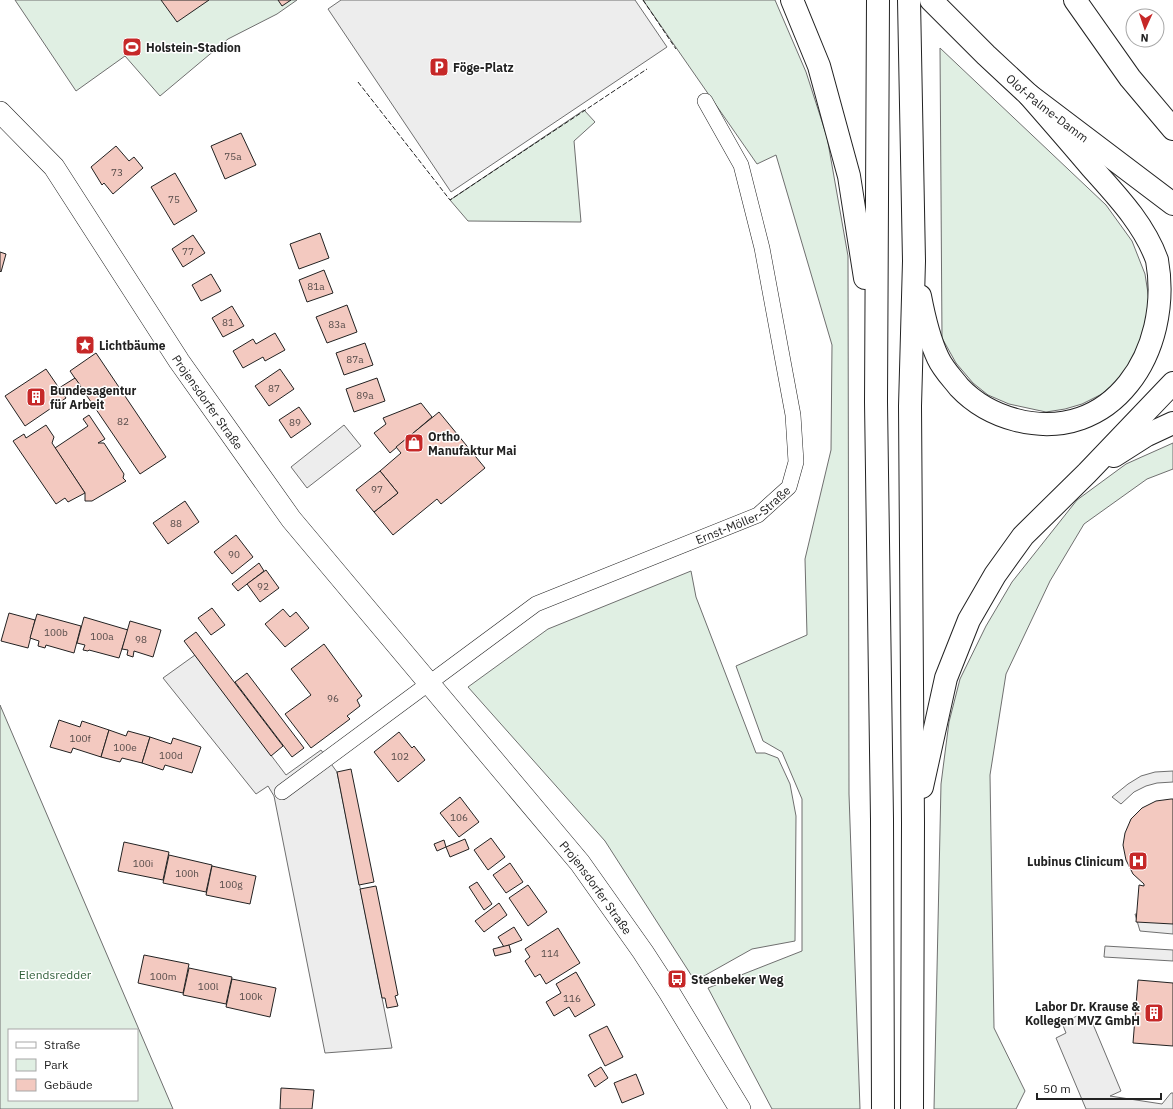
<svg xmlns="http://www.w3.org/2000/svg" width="1173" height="1109" viewBox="0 0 1173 1109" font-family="'IBM Plex Sans',sans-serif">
  <rect width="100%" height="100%" fill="#fff"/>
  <g fill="#e0efe3" stroke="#6f6f6f" fill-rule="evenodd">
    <polygon points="15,0 297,0 277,14 228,39 160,96 125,56 76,91"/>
    <polygon points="643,0 775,0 806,72 827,137 848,256 849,794 860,1109 772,1109 708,988 802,951 802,799 782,752 763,741 736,666 807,635 805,559 831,450 832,345 776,155 757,164"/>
    <polygon points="940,48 1106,205 1132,241 1145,274 1149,300 1150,319 1135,358 1117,381 1102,394 1082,404 1065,409 1046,412 1009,404 988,395 973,383 956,363 942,338"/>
    <polygon points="584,110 595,122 574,141 581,222 468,221 450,200"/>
    <polygon points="1173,443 1173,469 1147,479 1084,524 1050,581 1006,674 990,775 994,1028 1025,1091 1016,1109 934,1109 941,784 949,722 960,679 986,626 1012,582 1077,500 1126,464"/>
    <polygon points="691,571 696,597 756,753 765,753 778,758 790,784 796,816 795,941 752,949 695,981 605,841 468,687 548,629"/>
    <path d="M0,705L173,1109H0ZM9,1030H137V1100H9Z"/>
  </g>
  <g fill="#ededed" stroke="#6f6f6f">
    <polygon points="341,0 635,0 667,47 451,192 328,9"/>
    <polygon points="344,425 361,446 307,488 291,467"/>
    <polygon points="195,655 286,775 321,750 337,772 392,1048 325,1053 274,796 268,786 256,794 163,678"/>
    <polygon points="1173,771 1173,782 1157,783 1146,786 1134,792 1121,804 1112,797 1128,784 1141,776 1155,772"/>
    <polygon points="1135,914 1173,917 1173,934 1140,931"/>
    <polygon points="1105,946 1173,950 1173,961 1104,957"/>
    <polygon points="1077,1016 1079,1021 1090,1017 1121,1091 1110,1096 1162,1104 1171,1093 1173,1093 1173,1109 1086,1109 1056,1038 1066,1033 1062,1023"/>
  </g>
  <g fill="#f3c9c0" stroke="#222">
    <polygon points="161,0 209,0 177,22"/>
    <polygon points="278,0 291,0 282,6"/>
    <polygon points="241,133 256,165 225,179 211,146"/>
    <polygon points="116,146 129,161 134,157 143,168 113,194 104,183 102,185 91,167"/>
    <polygon points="175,173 197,211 174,225 151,187"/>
    <polygon points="320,233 329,258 299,269 290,244"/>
    <polygon points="193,235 205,253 183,267 172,249"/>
    <polygon points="0,252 6,254 1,272 0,271"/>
    <polygon points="324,270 333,293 307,302 299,280"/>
    <polygon points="211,274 221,291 201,301 192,285"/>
    <polygon points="347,305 357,332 327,343 316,317"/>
    <polygon points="232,306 244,326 223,337 212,318"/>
    <polygon points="275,333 285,350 265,361 263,357 243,368 233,351 253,339 256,344"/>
    <polygon points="365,343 373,365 344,375 336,353"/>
    <polygon points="96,353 166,457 140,474 70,371"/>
    <polygon points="46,369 59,388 75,378 80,385 64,395 66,398 25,426 5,396"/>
    <polygon points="280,369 294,389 269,406 255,386"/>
    <polygon points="377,378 385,401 354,412 346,389"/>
    <polygon points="421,403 432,417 390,453 374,433 386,424 383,418"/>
    <polygon points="299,407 311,424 291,438 279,420"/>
    <polygon points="439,412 485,468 441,504 437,499 393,535 374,512 398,493 380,471 401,453 396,447"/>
    <polygon points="89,415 105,439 98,443 104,443 124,474 123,478 126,481 92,501 85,501 85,493 55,448 88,426 83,419"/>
    <polygon points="46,425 54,437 52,443 85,493 68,502 65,498 56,504 13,441 24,434 26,438"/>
    <polygon points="380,471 398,493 374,512 356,490"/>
    <polygon points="185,501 199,522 168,544 153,523"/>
    <polygon points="236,535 253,557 232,574 214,552"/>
    <polygon points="259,563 264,571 238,591 232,584"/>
    <polygon points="266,570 279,588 260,602 247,584"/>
    <polygon points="212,608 225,625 211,635 198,618"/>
    <polygon points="283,609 290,617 296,612 309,628 285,647 265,624"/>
    <polygon points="9,613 35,620 28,648 1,641"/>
    <polygon points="37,614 81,626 74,653 46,645 45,648 38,646 39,641 30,638"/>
    <polygon points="84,617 128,630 119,658 89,650 88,651 83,650 85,645 77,643"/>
    <polygon points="130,621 161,630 153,657 134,651 133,657 127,655 128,650 122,649"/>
    <polygon points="196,632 283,746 271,756 184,641"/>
    <polygon points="324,644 362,696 357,700 360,706 347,716 350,719 311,748 285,714 311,695 291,669"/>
    <polygon points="247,673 304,748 292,757 235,682"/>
    <polygon points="59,720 80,727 82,721 109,730 101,757 73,748 71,753 50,747"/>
    <polygon points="109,730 126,736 128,731 150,737 142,763 122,758 120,762 101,757"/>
    <polygon points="399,732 412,748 414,746 425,760 398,782 374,752"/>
    <polygon points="150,737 171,744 173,738 201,747 192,773 165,765 163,770 142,763"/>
    <polygon points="351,769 374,882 359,885 337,772"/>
    <polygon points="460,797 479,822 459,837 440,813"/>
    <polygon points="1171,799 1173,799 1173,924 1136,922 1139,885 1144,886 1144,884 1133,874 1126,860 1123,845 1125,833 1131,819 1142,808 1156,801"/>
    <polygon points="491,838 505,857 488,870 474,850"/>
    <polygon points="465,839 469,849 450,857 446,847"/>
    <polygon points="444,840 446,847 437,851 434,844"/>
    <polygon points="124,842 169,852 163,880 118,871"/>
    <polygon points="169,855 212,865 206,892 163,883"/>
    <polygon points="510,863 523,882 506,893 493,875"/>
    <polygon points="212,866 256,876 250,904 206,895"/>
    <polygon points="477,882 492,904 484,910 469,887"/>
    <polygon points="528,885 547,912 528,926 509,898"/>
    <polygon points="376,886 398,995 395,996 398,1006 387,1008 385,998 382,998 360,889"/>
    <polygon points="499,903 507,915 484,932 475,921"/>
    <polygon points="514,927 522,940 504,947 498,937"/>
    <polygon points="558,928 580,963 546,984 540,974 535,977 525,961 530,957 525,949"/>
    <polygon points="509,945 511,952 495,956 493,949"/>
    <polygon points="144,955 189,964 183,993 138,983"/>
    <polygon points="189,968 232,977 226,1004 183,995"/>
    <polygon points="576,972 595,1005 575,1017 569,1007 554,1016 546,1002 561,993 556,984"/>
    <polygon points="232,979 276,988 270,1017 226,1007"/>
    <polygon points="1138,980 1173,983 1173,1046 1133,1043"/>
    <polygon points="607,1026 623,1057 605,1066 589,1035"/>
    <polygon points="601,1067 608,1078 595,1087 588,1075"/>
    <polygon points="636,1074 644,1094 622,1103 614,1083"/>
    <polygon points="281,1088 314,1090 312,1109 280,1109"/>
  </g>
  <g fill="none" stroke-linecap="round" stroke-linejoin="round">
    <defs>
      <g id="street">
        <path id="s1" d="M282,792L536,604L758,515L789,487L796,462L793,415L762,248L741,165L705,101"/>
      </g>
      <g id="secondary">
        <path id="s2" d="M0,112L54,167L179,361L291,519L580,863L643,952L669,992L740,1109"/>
      </g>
      <g id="highway">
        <polyline points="792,0 819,66 849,176 865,278"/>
        <polyline points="878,0 876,402 882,819 883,1109"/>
        <polyline points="909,0 914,261 910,406 913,822 912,1109"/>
        <path id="s3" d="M931,0L986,55L1029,95L1173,204"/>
        <polyline points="1075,0 1130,78 1173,129"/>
        <path d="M920,296C924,317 929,339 938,358C943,369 952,378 959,387C975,404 993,414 1016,420C1112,445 1173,351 1157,260C1144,224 1117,196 1092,168C1071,143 1050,119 1029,95"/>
        <polyline points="1114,456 1147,435 1173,423"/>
        <polyline points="922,787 946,678 969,620 995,575 1023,536 1087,473 1173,383"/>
      </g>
    </defs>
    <use href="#street" stroke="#222" stroke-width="16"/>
    <use href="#secondary" stroke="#222" stroke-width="22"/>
    <use href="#highway" stroke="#222" stroke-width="24"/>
    <use href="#street" stroke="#fff" stroke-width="15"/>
    <use href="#secondary" stroke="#fff" stroke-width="21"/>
    <use href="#highway" stroke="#fff" stroke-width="22"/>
    <g stroke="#222" stroke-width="1" stroke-dasharray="5 2" stroke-linecap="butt">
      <polyline points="643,0 676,49"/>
      <polyline points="358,82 450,200 647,69"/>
    </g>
  </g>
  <defs>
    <symbol id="stadium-square" viewBox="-11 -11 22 22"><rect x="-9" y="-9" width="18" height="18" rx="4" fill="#c62828" stroke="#fff"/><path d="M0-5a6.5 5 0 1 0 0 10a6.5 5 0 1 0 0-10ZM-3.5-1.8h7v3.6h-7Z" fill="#fff"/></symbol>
    <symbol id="parking-square" viewBox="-11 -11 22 22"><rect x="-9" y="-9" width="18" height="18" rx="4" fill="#c62828" stroke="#fff"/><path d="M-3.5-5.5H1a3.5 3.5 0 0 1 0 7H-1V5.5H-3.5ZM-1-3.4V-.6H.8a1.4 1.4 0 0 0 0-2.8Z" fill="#fff"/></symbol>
    <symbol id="sight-square" viewBox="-11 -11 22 22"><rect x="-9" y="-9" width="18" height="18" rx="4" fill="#c62828" stroke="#fff"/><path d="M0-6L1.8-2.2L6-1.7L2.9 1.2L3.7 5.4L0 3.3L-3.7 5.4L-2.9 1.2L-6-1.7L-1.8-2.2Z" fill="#fff"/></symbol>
    <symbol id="building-square" viewBox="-11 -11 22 22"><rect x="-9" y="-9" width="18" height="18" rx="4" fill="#c62828" stroke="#fff"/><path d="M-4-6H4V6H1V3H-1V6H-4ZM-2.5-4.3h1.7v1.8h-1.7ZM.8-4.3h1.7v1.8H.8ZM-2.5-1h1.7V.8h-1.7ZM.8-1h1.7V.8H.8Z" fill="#fff"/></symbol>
    <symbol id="shop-square" viewBox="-11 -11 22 22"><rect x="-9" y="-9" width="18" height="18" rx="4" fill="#c62828" stroke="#fff"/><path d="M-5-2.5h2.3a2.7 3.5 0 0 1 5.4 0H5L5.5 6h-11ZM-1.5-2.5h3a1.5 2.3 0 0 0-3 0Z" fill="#fff"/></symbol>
    <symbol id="hospital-square" viewBox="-11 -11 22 22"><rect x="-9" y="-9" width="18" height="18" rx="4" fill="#c62828" stroke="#fff"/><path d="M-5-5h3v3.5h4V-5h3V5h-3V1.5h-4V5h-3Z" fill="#fff"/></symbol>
    <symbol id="bus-square" viewBox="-11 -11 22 22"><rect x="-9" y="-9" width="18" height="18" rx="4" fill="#c62828" stroke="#fff"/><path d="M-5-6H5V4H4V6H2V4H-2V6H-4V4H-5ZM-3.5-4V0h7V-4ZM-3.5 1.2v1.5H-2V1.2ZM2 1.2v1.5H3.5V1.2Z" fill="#fff"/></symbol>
  </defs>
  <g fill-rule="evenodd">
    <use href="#stadium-square" x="121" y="36" width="22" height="22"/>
    <use href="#parking-square" x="428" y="56" width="22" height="22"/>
    <use href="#sight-square" x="74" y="334" width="22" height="22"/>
    <use href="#building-square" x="25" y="386" width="22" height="22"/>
    <use href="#shop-square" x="403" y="432" width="22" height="22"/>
    <use href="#hospital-square" x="1127" y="850" width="22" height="22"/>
    <use href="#bus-square" x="666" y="968" width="22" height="22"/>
    <use href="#building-square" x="1143" y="1002" width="22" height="22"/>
  </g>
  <g text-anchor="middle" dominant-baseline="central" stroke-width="3" stroke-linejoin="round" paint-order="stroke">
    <g font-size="10" fill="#564c4a">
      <text x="233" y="156">75a</text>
      <text x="117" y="172">73</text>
      <text x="174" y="199">75</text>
      <text x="188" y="251">77</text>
      <text x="316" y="286">81a</text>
      <text x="228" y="322">81</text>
      <text x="337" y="324">83a</text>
      <text x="355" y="359">87a</text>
      <text x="274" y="388">87</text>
      <text x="365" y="395">89a</text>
      <text x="123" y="421">82</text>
      <text x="295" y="422">89</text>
      <text x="377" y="489">97</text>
      <text x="176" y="523">88</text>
      <text x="234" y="554">90</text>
      <text x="263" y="586">92</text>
      <text x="56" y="632">100b</text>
      <text x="102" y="636">100a</text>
      <text x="141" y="639">98</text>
      <text x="333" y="698">96</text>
      <text x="80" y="738">100f</text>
      <text x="125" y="747">100e</text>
      <text x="171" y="755">100d</text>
      <text x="400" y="756">102</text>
      <text x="459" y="817">106</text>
      <text x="143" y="863">100i</text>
      <text x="187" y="873">100h</text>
      <text x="231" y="884">100g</text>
      <text x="550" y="953">114</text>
      <text x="163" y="976">100m</text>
      <text x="208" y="986">100l</text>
      <text x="251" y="996">100k</text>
      <text x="572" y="998">116</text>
    </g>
    <g font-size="12" font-weight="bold" fill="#222" stroke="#fff" text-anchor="start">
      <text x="146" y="47">Holstein-Stadion</text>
      <text x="453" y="67">Föge-Platz</text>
      <text x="99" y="345">Lichtbäume</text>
      <text x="50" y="390">Bundesagentur<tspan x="50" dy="14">für Arbeit</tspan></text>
      <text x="428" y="436">Ortho<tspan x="428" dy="14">Manufaktur Mai</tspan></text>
      <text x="1124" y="861" text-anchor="end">Lubinus Clinicum</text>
      <text x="691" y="979">Steenbeker Weg</text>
      <text x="1140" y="1006" text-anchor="end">Labor Dr. Krause &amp;<tspan x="1140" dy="14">Kollegen MVZ GmbH</tspan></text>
    </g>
    <g font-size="12" fill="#222" stroke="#fff">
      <text stroke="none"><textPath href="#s3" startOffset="159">Olof-Palme-Damm</textPath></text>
      <text stroke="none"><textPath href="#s2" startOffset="358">Projensdorfer Straße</textPath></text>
      <text stroke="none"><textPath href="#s1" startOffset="542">Ernst-Möller-Straße</textPath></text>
      <text stroke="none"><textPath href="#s2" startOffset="980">Projensdorfer Straße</textPath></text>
    </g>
    <g font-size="12" fill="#2f5e38" stroke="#fff">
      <text x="55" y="974">Elendsredder</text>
    </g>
  </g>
  <rect x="8" y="1029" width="130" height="72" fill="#ffffff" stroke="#a7a7a7"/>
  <rect x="16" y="1042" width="20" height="6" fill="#ffffff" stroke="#a7a7a7"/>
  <text x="44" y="1049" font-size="12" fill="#222222">Straße</text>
  <rect x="16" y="1059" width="20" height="12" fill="#e0efe3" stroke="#a7a7a7"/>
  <text x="44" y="1069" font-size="12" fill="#222222">Park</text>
  <rect x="16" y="1079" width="20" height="12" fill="#f3c9c0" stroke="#a7a7a7"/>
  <text x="44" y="1089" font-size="12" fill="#222222">Gebäude</text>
  <g transform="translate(1145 28) rotate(183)"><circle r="19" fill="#ffffff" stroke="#a7a7a7"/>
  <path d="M0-3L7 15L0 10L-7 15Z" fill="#c62828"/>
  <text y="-6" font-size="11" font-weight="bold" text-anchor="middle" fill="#222222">N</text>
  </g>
  <path d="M1037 1093v6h124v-6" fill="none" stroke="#222222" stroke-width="2"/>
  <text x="1043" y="1093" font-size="12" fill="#222222" stroke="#ffffff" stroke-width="3" paint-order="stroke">50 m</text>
</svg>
